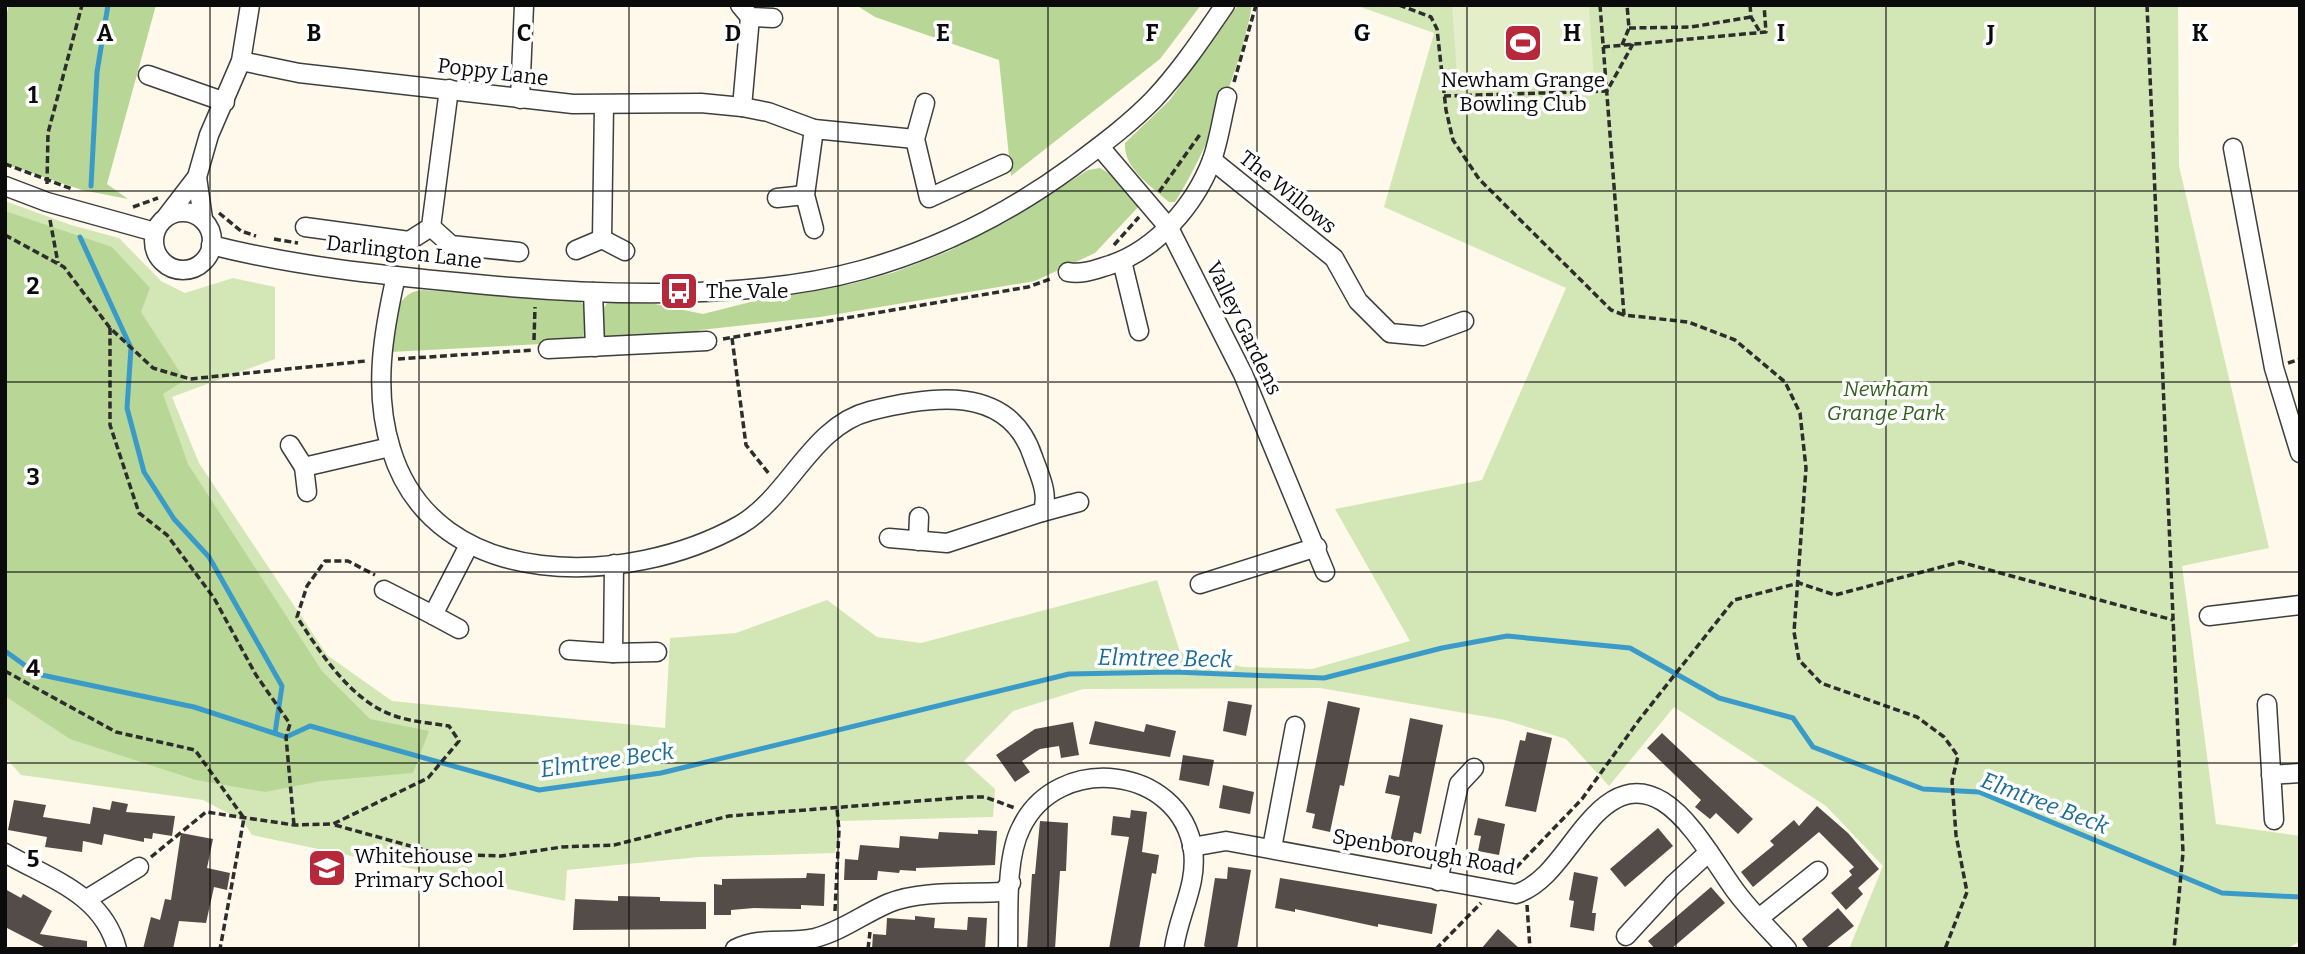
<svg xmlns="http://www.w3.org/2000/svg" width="2305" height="954" viewBox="0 0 2305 954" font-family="Bitter,serif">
  <rect width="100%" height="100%" fill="#fef9eb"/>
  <polygon fill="#d3e7b6" points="1355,5 2178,5 2179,166 2269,548 2182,566 2216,824 2300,836 2300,941 2287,949 1849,949 1883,866 1826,806 1674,707 1609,786 1566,739 1505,720 1320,688 1083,689 1013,711 964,761 995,789 993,817 840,821 835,853 699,857 567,870 565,901 252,835 243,821 203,800 21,775 5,757 5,201 71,225 119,238 161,281 185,293 233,278 275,287 275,359 172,397 199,463 327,655 392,701 665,728 670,638 736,633 827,600 877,637 921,643 1157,580 1180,652 1243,667 1312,669 1410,641 1335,509 1482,480 1566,288 1384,207 1434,33"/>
  <g fill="#b8d796">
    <polygon points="9,5 156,5 107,184 128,199 82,190 5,164 5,20"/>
    <polygon points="856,5 1201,5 1160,59 1011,176 999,60 875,17"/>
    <path d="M1238,5H1252C1242,64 1207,152 1175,202H1169C1151,186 1123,168 1125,143L1169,101Z"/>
    <polygon points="1100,168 1112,175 1140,205 1095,253 1035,281 820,317 700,330 692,335 607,340 600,335 600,313 608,302 655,304 703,314 778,295 851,284 895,272 949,251 1006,222 1088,170"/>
    <polygon points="5,211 112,247 150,288 141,312 185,380 163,394 188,464 322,671 370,719 429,731 413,773 321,781 265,792 196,780 70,739 5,696"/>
    <path d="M422,290L577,299L586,307V331L580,342L390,352C394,328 392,293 422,290Z"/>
  </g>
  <polygon fill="#e4eec8" points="1452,5 1589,5 1594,80 1458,89"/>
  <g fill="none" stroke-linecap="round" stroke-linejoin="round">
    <g stroke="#3b9bc8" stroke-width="5">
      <polyline points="91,186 97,72 108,5"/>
      <polyline points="80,237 131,348 127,408 144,472 174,519 209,557 282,686 275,733"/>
      <polyline points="5,651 37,674 194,707 286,737 310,726 539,790 661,773 1069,674 1174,672 1324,678 1442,648 1507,636 1630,648 1719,698 1793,718 1813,747 1923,789 1979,792 2222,893 2300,897"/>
    </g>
  </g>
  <g fill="#544c48">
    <polygon points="1228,701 1252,705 1246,736 1223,731"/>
    <polygon points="1328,701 1360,708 1344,786 1340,785 1330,832 1312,828 1315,814 1306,812"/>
    <polygon points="1410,718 1443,725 1421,834 1414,832 1411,847 1390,842 1400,796 1385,793 1389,775 1399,777"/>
    <polygon points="1095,721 1144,732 1146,724 1176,731 1170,757 1089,744"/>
    <polygon points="1073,722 1079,755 1061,758 1059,746 1040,749 1022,761 1030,772 1015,782 996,755 1035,729"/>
    <polygon points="1527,732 1552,738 1536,812 1505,806 1520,740 1525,741"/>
    <polygon points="1662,733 1753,819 1738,834 1716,813 1710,819 1695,807 1701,800 1647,748"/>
    <polygon points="1183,755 1214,760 1209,786 1179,780"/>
    <polygon points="1223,785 1254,792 1250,814 1219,808"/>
    <polygon points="14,800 46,805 43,817 90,824 93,807 110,810 112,801 128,804 126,812 175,816 172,836 153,833 152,839 144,838 144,842 104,834 102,845 83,841 82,852 45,847 47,837 8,830"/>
    <polygon points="1817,806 1848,833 1879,869 1858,888 1863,894 1846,910 1831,893 1852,875 1849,871 1854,867 1819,832 1753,887 1741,872 1774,845 1770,841 1794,820 1799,826"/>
    <polygon points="1131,810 1147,812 1142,852 1159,855 1156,874 1152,873 1139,949 1109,949 1129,837 1111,835 1113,816 1130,818"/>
    <polygon points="1478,818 1505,824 1499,855 1478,851 1481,836 1474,835"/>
    <polygon points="1040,821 1068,823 1066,871 1060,871 1055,949 1027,949 1032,874 1035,874"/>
    <polygon points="1658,828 1673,846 1625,887 1610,869"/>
    <polygon points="978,830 997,831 995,865 916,868 916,871 900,870 899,873 878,871 877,880 844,880 845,859 858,860 860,845 899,848 900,836 938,839 939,832 978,834"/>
    <polygon points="181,833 213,839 207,868 230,873 227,890 214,887 206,923 179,921 173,949 143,949 151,917 160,920 165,899 171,900"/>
    <polygon points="1228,867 1251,870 1237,949 1209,949 1204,946 1215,878 1227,879"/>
    <polygon points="1574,872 1598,877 1592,913 1596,913 1594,931 1570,927 1574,901 1569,900"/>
    <polygon points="807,873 825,874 824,906 801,905 801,909 754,908 731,910 731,915 714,915 714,884 722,885 722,879 806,878"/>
    <polygon points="1280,878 1437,904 1432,934 1378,924 1378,927 1295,909 1295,912 1275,908"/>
    <polygon points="1711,887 1725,903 1671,949 1655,949 1648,941"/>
    <polygon points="5,889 21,898 23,894 52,911 40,934 87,941 87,949 48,949 5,927"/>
    <polygon points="618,896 660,897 660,901 706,902 706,929 573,930 575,899 618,901"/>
    <polygon points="1838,908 1854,926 1825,949 1809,949 1802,939"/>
    <polygon points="915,916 935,918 934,928 967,930 968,917 987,918 985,949 872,949 873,934 886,935 887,918 915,920"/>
    <polygon points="1498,929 1520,949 1481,949"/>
  </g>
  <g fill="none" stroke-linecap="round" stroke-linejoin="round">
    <defs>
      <g id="minor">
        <polyline points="740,5 750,17 773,18"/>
        <polyline points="241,61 299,73 573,104 701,103 742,107 768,112 814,129 915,139"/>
        <polyline points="148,75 225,102"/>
        <polyline points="520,99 524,5"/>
        <polyline points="925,103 915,139 929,198 1003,164"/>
        <polyline points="742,107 750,17"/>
        <polyline points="814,129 805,195 814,229"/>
        <polyline points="1100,147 1169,228 1243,374 1325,572"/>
        <polyline points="2233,148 2274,368 2300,453"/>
        <polyline points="1212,160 1334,258 1358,301 1390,333 1423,336 1464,321"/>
        <polyline points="197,177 203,219"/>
        <polyline points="5,186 47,202 155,232"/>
        <polyline points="777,198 805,195"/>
        <circle cx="183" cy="241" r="29"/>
        <polyline points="167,216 197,177 209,135 241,61 250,5"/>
        <polyline points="305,227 409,241 431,227 449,89"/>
        <polyline points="431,227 451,245 519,252"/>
        <polyline points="602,239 604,105"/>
        <path d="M211,245C294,266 380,275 466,283C585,295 746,302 862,270C938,249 1009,213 1072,167C1100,146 1130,124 1154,99C1181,70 1203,37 1225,5"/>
        <polyline points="576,250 602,239 625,251"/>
        <polyline points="1122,261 1139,331"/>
        <path d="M1068,272C1083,275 1096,269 1110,265C1156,250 1195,205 1212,160C1219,140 1222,118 1227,97"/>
        <path d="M396,276C383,333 373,391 391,449C435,595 630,587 740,525C790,496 811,426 870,411C929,396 1009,383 1033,457C1039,474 1050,495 1042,512L947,543L889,538"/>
        <polyline points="593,292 595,347"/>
        <polyline points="548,349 707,341"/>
        <polyline points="290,445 304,467 390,447"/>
        <polyline points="304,467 307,492"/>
        <polyline points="1042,512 1079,502"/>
        <polyline points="918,541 919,517"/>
        <polyline points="1200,584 1317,547"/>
        <polyline points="384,590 433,615 469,545"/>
        <polyline points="433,615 459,629"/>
        <polyline points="2209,616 2300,605"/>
        <polyline points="569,650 613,653 614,564"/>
        <polyline points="613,653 657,652"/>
        <polyline points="2267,704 2274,820"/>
        <polyline points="2271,775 2300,773"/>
        <path d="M1192,847L1226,841L1516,894C1547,884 1566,848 1587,824C1652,745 1698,838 1734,889C1749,910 1769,929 1787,949"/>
        <polyline points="1272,848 1295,726"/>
        <path d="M5,853C50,879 103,894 117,949"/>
        <polyline points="1438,881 1459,784 1474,768"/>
        <polyline points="87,899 139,867"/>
        <polyline points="1759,918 1818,871"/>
        <polyline points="1626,936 1673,885 1709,852"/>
        <path d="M735,949C761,936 787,944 815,938C842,931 863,914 889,903C922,890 966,894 1002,892L1011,883"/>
        <path d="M1008,949C1009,914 1005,859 1021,828C1057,752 1180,765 1193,850C1198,885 1178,915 1174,949"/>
      </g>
    </defs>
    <use href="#minor" stroke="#3e3e3e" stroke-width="21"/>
    <g stroke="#2d2d2d" stroke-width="3.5" stroke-dasharray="7 3.5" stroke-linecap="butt">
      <polyline points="1399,5 1431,17 1437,29 1446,110 1453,140 1479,179 1611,310 1624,315"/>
      <polyline points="1600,5 1624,315 1688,322 1735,340 1785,382 1800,413 1806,468 1794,632 1799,660 1821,683 1917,717 1944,737 1958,756 1952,781 1956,835 1967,892 1945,949"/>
      <polyline points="1750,5 1751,17 1760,32"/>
      <polyline points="2147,5 2183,853 2174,949"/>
      <polyline points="1629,28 1691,27 1751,17"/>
      <polyline points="1622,45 1629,28 1627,5"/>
      <polyline points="1603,47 1766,32 1764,5"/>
      <polyline points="1234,82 1256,5"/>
      <polyline points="1444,96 1607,91 1633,44"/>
      <polyline points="5,164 72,189"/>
      <polyline points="47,184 48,133 82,5"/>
      <polyline points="1159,192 1201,133"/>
      <polyline points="133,207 158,198"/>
      <polyline points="219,213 241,231 256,236"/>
      <polyline points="50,220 58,263"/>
      <polyline points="5,235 64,267 110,328 153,368 190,379 366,361"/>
      <polyline points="274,239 298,243"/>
      <polyline points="1114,245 1139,217"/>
      <polyline points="110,328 110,425 139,513 167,535 214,598 256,675 290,724 286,737 294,825"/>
      <polyline points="732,338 746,445 770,475"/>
      <polyline points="723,339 1028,287 1053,278"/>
      <polyline points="534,340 535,307"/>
      <polyline points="398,359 534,350"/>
      <polyline points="2288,363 2300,359"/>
      <polyline points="5,671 116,732 195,750 244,818 220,949"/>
      <polyline points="335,825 439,854 501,856 562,847 614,845 729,816 969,797 985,797 1015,808"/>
      <path d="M151,857L206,812L294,825L333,824L428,778L459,741L449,726C432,723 412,722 395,716C352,702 321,654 297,617L307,586L325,561H348L375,575"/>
      <polyline points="1509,875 1582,799 1639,720 1734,600 1799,583 1835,595 1960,562 2173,620"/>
      <polyline points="1527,905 1530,949"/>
      <polyline points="835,911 839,830 837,809"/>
      <polyline points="868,949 870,932"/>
      <polyline points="1436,949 1481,903"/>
    </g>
    <use href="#minor" stroke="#fff" stroke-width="18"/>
  </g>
  <path fill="none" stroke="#0b0b0b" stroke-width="2" stroke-opacity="0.55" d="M210,5V949M419,5V949M629,5V949M838,5V949M1048,5V949M1257,5V949M1467,5V949M1676,5V949M1886,5V949M2095,5V949M5,191H2300M5,382H2300M5,572H2300M5,763H2300"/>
  <defs>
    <symbol id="stadium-square" viewBox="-11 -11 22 22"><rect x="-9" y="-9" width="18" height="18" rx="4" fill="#b6293b" stroke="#fff"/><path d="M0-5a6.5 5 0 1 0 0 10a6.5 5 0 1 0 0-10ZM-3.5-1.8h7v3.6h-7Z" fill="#fff"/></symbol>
    <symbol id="bus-square" viewBox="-11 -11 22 22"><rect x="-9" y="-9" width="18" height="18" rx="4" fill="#b6293b" stroke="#fff"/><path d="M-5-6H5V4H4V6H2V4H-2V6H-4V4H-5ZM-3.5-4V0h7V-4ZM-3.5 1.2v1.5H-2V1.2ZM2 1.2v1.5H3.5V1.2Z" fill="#fff"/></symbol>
    <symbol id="school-square" viewBox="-11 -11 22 22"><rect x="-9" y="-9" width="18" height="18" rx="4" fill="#b6293b" stroke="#fff"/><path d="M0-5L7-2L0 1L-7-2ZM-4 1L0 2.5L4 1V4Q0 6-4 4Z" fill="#fff"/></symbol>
  </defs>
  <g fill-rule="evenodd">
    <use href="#stadium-square" x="1501" y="21" width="44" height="44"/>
    <use href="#bus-square" x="657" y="269" width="44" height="44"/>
    <use href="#school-square" x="305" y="846" width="44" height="44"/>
  </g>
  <g text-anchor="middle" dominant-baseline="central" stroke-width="7" stroke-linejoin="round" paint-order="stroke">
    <g font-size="21" fill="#0b0b0b" stroke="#fff">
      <text transform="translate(493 72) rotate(7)">Poppy Lane</text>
      <text transform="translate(1288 192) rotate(39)">The Willows</text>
      <text transform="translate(404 252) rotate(7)">Darlington Lane</text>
      <text transform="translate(1244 328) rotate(64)">Valley Gardens</text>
      <text transform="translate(1424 852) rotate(10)">Spenborough Road</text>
    </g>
    <g font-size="21" fill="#0b0b0b" stroke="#fff" text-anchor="start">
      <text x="1523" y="80" text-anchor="middle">Newham Grange<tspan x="1523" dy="24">Bowling Club</tspan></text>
      <text x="706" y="291">The Vale</text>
      <text x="354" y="856">Whitehouse<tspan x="354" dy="24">Primary School</tspan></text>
    </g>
    <g font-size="21" font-style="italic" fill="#32601f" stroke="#fff">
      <text x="1886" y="389">Newham<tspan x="1886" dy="24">Grange Park</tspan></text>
    </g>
    <g font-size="23" font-style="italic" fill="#1a6b98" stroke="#fff">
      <text transform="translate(1165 658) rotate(1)">Elmtree Beck</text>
      <text transform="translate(607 760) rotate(-8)">Elmtree Beck</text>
      <text transform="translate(2045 803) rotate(21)">Elmtree Beck</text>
    </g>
  </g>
  <g font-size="23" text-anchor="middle" font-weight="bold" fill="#0b0b0b" stroke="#fff" stroke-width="7" stroke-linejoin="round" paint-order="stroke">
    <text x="105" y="41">A</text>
    <text x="314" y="41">B</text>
    <text x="524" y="41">C</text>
    <text x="733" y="41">D</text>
    <text x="943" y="41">E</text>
    <text x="1152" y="41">F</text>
    <text x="1362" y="41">G</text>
    <text x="1572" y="41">H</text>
    <text x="1781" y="41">I</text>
    <text x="1991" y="41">J</text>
    <text x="2200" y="41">K</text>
    <text x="33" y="103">1</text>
    <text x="33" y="294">2</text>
    <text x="33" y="485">3</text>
    <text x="33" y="676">4</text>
    <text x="33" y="867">5</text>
  </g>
  <rect width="2305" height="954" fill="none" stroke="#0b0b0b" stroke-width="14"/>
</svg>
